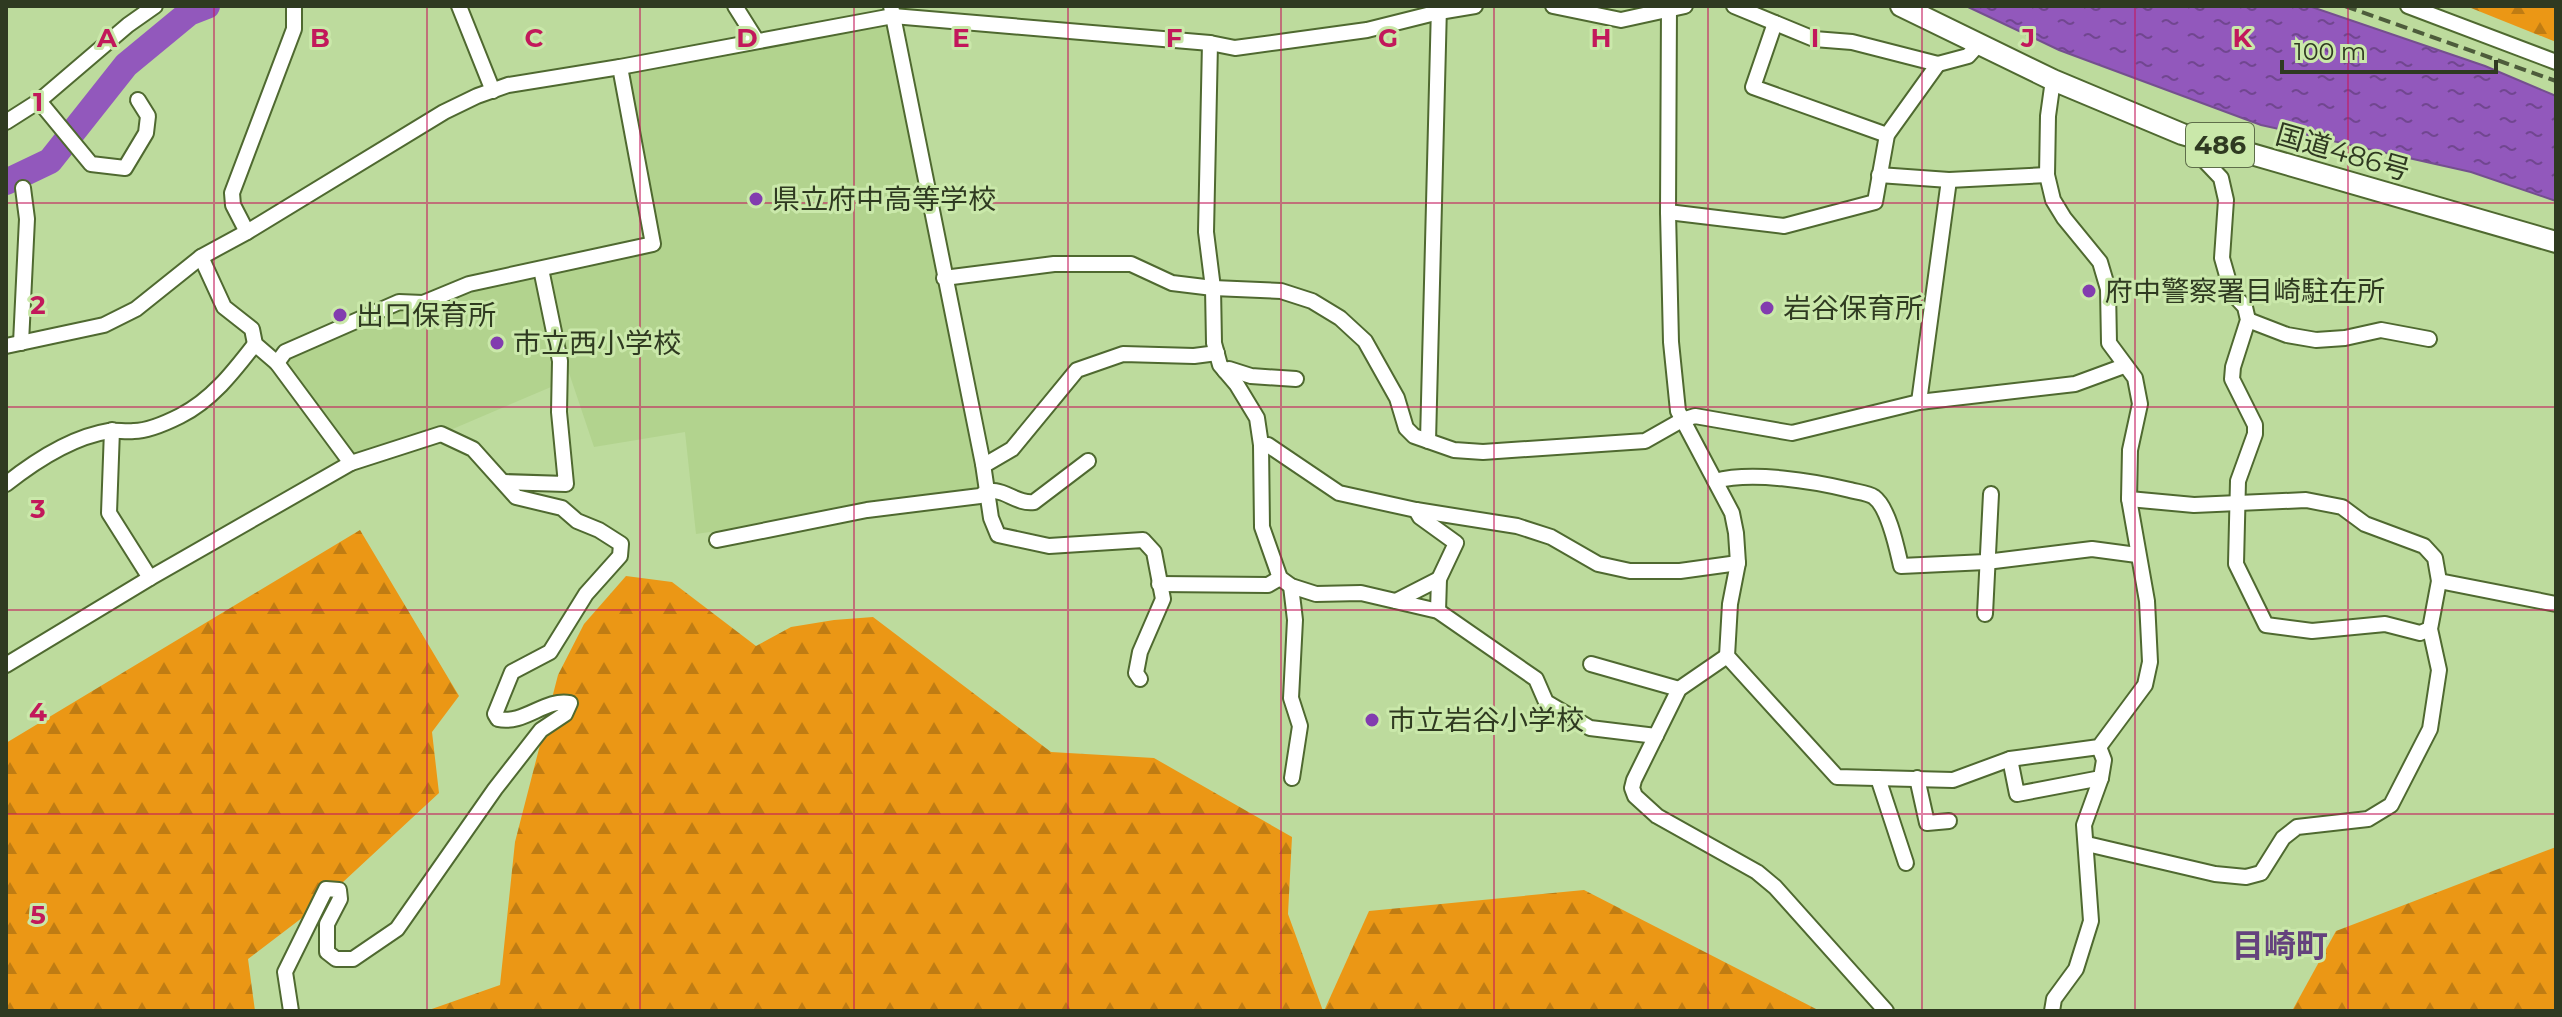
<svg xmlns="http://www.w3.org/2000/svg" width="2562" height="1017" viewBox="0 0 2562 1017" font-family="Montserrat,'Noto Sans JP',sans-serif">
  <defs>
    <pattern id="forest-firs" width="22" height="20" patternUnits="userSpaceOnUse" patternTransform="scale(2)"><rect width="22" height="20" fill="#eb9715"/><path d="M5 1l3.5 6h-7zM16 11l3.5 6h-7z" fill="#bf7c13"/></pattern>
    <pattern id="water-ripples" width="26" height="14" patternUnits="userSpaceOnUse" patternTransform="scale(2)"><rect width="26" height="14" fill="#9258bc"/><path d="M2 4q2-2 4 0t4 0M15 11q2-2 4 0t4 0" fill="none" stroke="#714690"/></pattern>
  </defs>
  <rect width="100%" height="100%" fill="#bddb9d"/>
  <polygon fill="#b2d38e" points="893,16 987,491 696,534 685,432 594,447 567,367 546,289 560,361 551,387 441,434 351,463 277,363 399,302 423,303 469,294 541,269 653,244 620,67"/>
  <g fill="url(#forest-firs)">
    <polygon points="2466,6 2556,6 2556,42"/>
    <polygon points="360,530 459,696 432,732 439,793 315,908 248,959 255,1011 6,1011 6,743"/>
    <polygon points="626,576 672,582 756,646 791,627 834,620 873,617 1051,752 1154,758 1292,837 1288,914 1323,1011 426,1011 500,985 515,842 558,675 584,624"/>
    <polygon points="2556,847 2556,1011 2292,1011 2336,931"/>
    <polygon points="1584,890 1820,1011 1324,1011 1369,911"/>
  </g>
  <polygon fill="url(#water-ripples)" stroke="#744f8e" stroke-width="2" points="1966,6 2309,6 2485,66 2556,96 2556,201 2471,172 2261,125 2059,50"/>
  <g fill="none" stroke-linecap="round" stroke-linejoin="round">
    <polyline stroke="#9258bc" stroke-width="26" points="6,182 50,161 126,65 189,13 207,6"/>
    <defs>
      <g id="minor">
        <polyline points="459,6 493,91"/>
        <polyline points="735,6 757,41"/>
        <polyline points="891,6 983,464 991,518 998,535 1049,546 1143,540 1154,552 1163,599 1140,652 1136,673 1140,679"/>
        <polyline points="1553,6 1621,20 1685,6"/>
        <polyline points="1669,6 1668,212 1671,342 1678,411 1732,513 1736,533 1738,563 1730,604 1727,656 1837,777 1953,780 2010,759 2099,747 2145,685 2150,662 2147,601 2129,499 2130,450 2140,404 2135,378 2109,343 2108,289 2100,262 2064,218 2053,200 2047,175 2048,116 2053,80"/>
        <polyline points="1734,6 1814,39 1852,42 1938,64 1968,56 1978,45"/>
        <polyline points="2408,6 2556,62"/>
        <polyline points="1775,23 1753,87 1887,135"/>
        <polyline points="1210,43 1206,232 1213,288 1214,343 1220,365 1237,385 1257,418 1261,445 1262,527 1280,578 1291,586 1316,594 1361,593 1438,611 1536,679 1546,702 1590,728 1656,736"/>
        <polyline points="39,101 91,164 125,168 146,133 148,116 138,100"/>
        <polyline points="6,122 39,101 128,25 155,6"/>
        <polyline points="2204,140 2202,158 2221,178 2226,200 2222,258 2232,293 2245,307 2248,320 2233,367 2232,379 2255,425 2255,434 2238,481 2236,564 2266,625 2312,631 2385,624 2420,633 2430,629"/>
        <polyline points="1879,175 1949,180 2047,175"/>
        <polyline points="1668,212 1784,226 1875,202 1887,135 1938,64"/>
        <polyline points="247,232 233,205 232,193 294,29 294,6"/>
        <path d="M201,257L224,307L252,329L255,344L277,363L351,463L441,434L473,449L516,497L562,508L577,521L599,530L621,544L620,556L586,594L550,652L512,672L495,714L498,719C524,725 545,698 570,703L565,714L541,730L495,789L397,929L353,959H336L327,952V924L340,899L339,890L326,889L285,972L291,1011"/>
        <polyline points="944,278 1054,264 1131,264 1172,283 1213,288 1281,291 1312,301 1340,318 1365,341 1397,398 1406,428 1414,436 1454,450 1483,452 1645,441 1682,420 1695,416 1792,433 1919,402 2075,384 2124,366"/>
        <polyline points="2248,320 2287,335 2316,340 2345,338 2381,330 2429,339"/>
        <polyline points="21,343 27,219 23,188"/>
        <polyline points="6,346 104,325 136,309 201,257 247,232 444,112 477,96 508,85 620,67 893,16 1210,43 1235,48 1287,41 1367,30 1439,12 1475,6"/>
        <polyline points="277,363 285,352 399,302 423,303 469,284 653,244 620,67"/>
        <polyline points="1225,371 1229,369 1251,376 1296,379"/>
        <polyline points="1919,402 1949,180"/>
        <polyline points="112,430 109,513 150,578"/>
        <polyline points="1428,441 1439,6"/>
        <polyline points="1261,445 1268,445 1339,493 1416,510 1517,526 1551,537 1598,564 1630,571 1680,571 1738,563"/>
        <polyline points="983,464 988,463 1012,449 1077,370 1123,354 1194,356 1217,353"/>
        <path d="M1715,481C1752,471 1813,481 1850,490C1857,492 1868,493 1874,497C1889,508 1897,549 1901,566L1986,562L2092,549L2137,555"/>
        <polyline points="504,482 566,484 559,412 560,361 541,269"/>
        <path d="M6,484C35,461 71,437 109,431C117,430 125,432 134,431C147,431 168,422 180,416C212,400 234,371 255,344"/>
        <polyline points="1416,510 1420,517 1456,543 1439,579 1438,611"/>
        <path d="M717,540L867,510L980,496C1000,481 1013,505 1034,502L1088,461"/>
        <polyline points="2439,581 2556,604"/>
        <polyline points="1159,584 1268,585 1280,578"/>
        <polyline points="1291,586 1295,620 1291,698 1300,726 1292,778"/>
        <polyline points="1396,601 1439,579"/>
        <polyline points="1985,614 1991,494"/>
        <polyline points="1727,656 1679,689 1634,780 1632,788 1635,796 1657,816 1757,872 1775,887 1886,1011"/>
        <polyline points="1591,664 1679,689"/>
        <polyline points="6,665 150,578 351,463"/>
        <polyline points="2010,759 2017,794 2101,778"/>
        <polyline points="1878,778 1906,863"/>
        <polyline points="1917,778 1927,823 1949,821"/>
        <polyline points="2087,844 2215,874 2246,877 2261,873 2283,838 2297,827 2368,819 2391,805 2430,729 2439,670 2430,629 2439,581 2435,558 2424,546 2365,524 2342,507 2306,500 2194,505 2129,499"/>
        <polyline points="2052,1011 2054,999 2076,969 2091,921 2084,825 2101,778 2104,760 2099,747"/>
      </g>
      <polyline id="highway" points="1901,6 2053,80 2182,134 2556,242"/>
    </defs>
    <use href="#minor" stroke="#4f6930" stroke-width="18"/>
    <use href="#highway" stroke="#4f6930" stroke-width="24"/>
    <use href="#minor" stroke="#fff" stroke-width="14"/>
    <use href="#highway" stroke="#fff" stroke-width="20"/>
    <polyline stroke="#4d5c3b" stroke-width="4" stroke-dasharray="12 6" stroke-linecap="butt" points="2345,6 2556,81"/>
  </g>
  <path fill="none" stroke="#c2185b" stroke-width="2" stroke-opacity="0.55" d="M214,6V1011M427,6V1011M640,6V1011M854,6V1011M1068,6V1011M1281,6V1011M1494,6V1011M1708,6V1011M1922,6V1011M2135,6V1011M2348,6V1011M6,203H2556M6,407H2556M6,610H2556M6,814H2556"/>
  <g fill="#823caf" stroke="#cae8aa" stroke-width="3">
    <circle cx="756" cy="199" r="8"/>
    <circle cx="2089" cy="291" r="8"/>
    <circle cx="1767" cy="308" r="8"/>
    <circle cx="340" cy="315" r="8"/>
    <circle cx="497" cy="343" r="8"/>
    <circle cx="1372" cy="720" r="8"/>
  </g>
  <g text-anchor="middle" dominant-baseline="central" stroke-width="6" stroke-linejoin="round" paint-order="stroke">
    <rect fill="#cae8aa" stroke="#5e6e4a" stroke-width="2" x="2186" y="123" width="68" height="44" rx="6"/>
    <g font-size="26" font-weight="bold" fill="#2f3a21">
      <text x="2220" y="145">486</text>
    </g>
    <g font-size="28" fill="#2f3a21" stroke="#cae8aa">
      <text transform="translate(2343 152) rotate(16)">国道486号</text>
    </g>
    <g font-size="28" fill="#2f3a21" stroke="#cae8aa" text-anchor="start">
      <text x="772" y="199">県立府中高等学校</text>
      <text x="2105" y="291">府中警察署目崎駐在所</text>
      <text x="1783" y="308">岩谷保育所</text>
      <text x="356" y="315">出口保育所</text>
      <text x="513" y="343">市立西小学校</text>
      <text x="1388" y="720">市立岩谷小学校</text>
    </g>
    <g font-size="32" font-weight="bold" fill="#64427d" stroke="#cae8aa">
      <text x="2280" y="945">目崎町</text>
    </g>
  </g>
  <g font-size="26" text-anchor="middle" font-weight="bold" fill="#c2185b" stroke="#cae8aa" stroke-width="6" stroke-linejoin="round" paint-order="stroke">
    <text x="107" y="47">A</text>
    <text x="320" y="47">B</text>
    <text x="534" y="47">C</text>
    <text x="747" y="47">D</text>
    <text x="961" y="47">E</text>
    <text x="1174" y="47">F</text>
    <text x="1388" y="47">G</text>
    <text x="1601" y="47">H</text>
    <text x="1815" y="47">I</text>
    <text x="2028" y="47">J</text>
    <text x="2242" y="47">K</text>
    <text x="38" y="111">1</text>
    <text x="38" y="314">2</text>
    <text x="38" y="518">3</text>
    <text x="38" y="721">4</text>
    <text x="38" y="924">5</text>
  </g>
  <rect width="2562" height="1017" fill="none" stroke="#2f3a21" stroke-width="16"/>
  <path d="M2282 60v12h214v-12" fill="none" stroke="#2f3a21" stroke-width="4"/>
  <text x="2294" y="60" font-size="24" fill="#2f3a21" stroke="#cae8aa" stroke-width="6" paint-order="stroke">100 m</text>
</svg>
